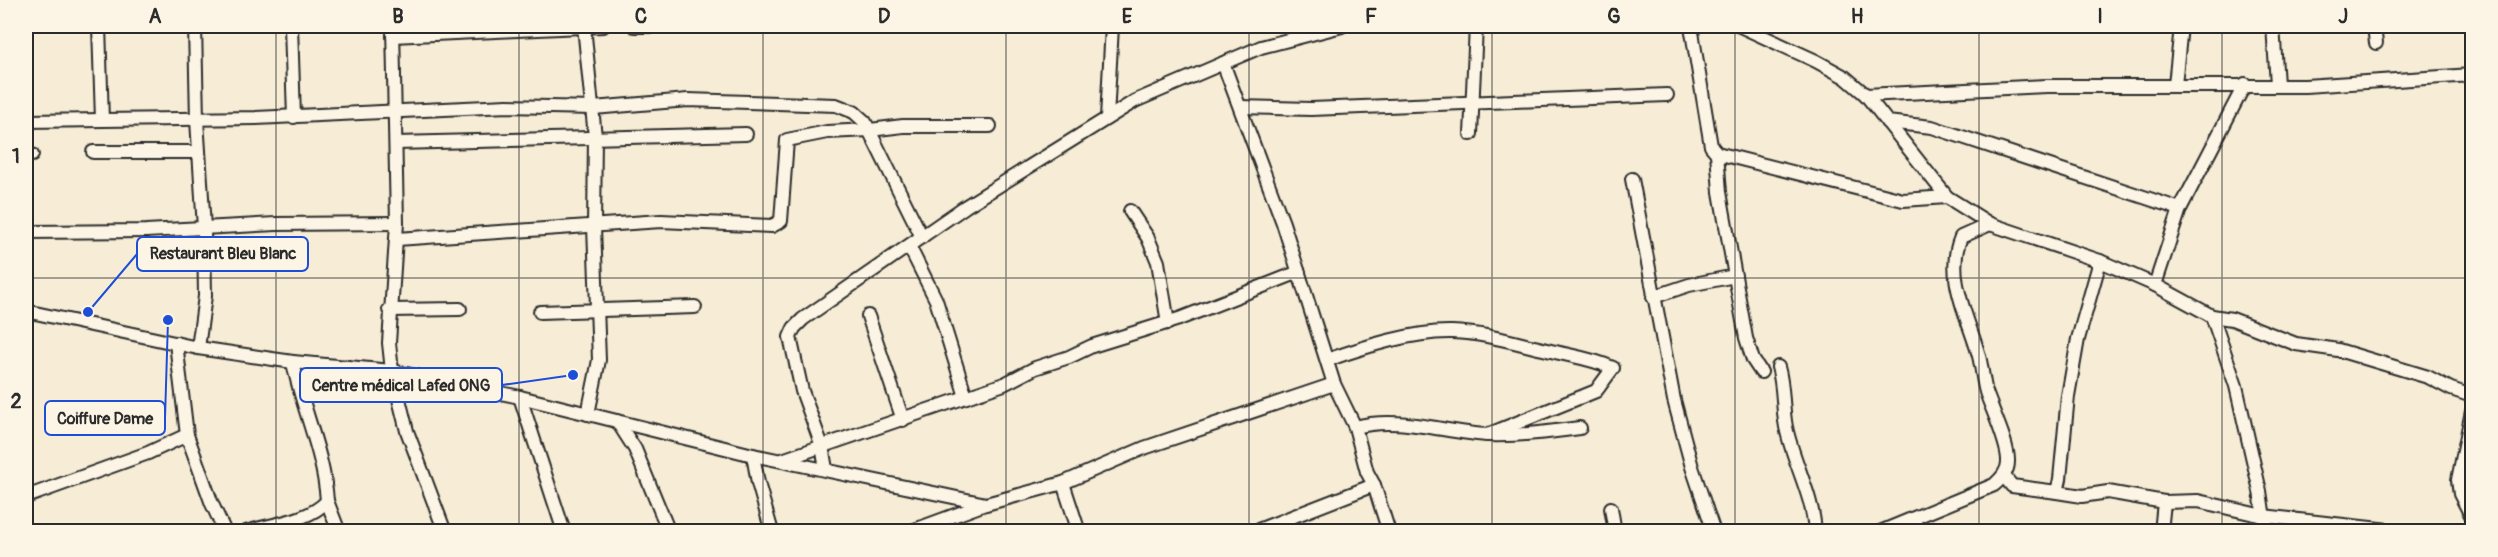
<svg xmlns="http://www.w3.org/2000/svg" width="2498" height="557" viewBox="0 0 2498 557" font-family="Pangolin,sans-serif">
  <rect width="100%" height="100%" fill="#f7edd6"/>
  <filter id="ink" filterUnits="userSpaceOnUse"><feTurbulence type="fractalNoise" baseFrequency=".0167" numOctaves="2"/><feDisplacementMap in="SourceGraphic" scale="12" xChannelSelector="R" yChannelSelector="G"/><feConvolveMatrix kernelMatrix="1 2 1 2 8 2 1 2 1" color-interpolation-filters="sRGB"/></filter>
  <g filter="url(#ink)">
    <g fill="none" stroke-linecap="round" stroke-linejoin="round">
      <defs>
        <g id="minor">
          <polyline points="99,26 102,120"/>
          <polyline points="195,26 197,120 204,228 205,296 198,348"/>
          <polyline points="291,26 294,117"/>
          <polyline points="393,26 397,223 389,343 392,371 407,431 445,532"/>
          <polyline points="584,26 595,137 594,227 599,360 588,414"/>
          <polyline points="634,26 689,26"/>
          <polyline points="1691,26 1711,146 1717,153 1903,200 1947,197"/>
          <polyline points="1740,26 1816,61 1845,77 1866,95 1947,197 1990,224 2100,261 2155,285 2212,316 2232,319 2296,344 2338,350 2428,377 2451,389 2472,396"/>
          <polyline points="2273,26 2277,84"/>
          <polyline points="2374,26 2376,43"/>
          <polyline points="393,36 603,26"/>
          <polyline points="1223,63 1283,223 1334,384 1355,427 1367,472 1374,485 1389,532"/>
          <polyline points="2175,85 2181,26"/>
          <polyline points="1866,95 2047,86 2305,86 2472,75"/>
          <polyline points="1240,107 1311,109 1667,95"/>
          <polyline points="1107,118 1112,26"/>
          <polyline points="26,121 256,118 507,106 593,108 688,100 836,105 854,112 865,122 922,237"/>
          <polyline points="1887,122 1932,127 2180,209"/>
          <polyline points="1471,134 1476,26"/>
          <polyline points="396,143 746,134"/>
          <polyline points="93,152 199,152"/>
          <polyline points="1717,153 1720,192 1746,338 1753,360 1761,372"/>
          <polyline points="26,155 32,155"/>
          <polyline points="1632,179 1674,400 1692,467 1714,532"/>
          <polyline points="1130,211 1148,238 1158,262 1168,323"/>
          <polyline points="26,232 146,231 276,224 397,223"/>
          <polyline points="397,239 661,221 772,226 781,221 787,140 827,132 870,130 903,126 990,126"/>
          <polyline points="909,246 936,300 966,397"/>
          <polyline points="2155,285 2180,209 2245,84"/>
          <polyline points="1653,297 1689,285 1735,276"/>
          <polyline points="389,310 460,309"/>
          <polyline points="26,311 198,348 293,362 392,371 520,397 753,455 986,504 1063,483 1144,448 1334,384"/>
          <polyline points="540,312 695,307"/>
          <polyline points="868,316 903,420"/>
          <polyline points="2212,316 2236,386 2260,491 2266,532"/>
          <polyline points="176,343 187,435 212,504 225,532"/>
          <path d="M1327,360C1364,347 1413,331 1452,332C1484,333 1516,343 1547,350C1570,356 1591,358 1613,368L1596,391L1487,435"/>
          <path d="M1778,367C1784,387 1782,407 1786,427C1793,462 1813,495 1815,532"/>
          <polyline points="520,397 564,532"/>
          <polyline points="2472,411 2458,480 2460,494 2472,517"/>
          <polyline points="617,421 635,449 669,532"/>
          <path d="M1355,427C1399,415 1445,433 1488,435C1519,436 1550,432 1580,428"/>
          <polyline points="753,455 758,483 772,532"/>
          <polyline points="782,460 1004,384 1035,368 1069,357 1092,346 1179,319 1299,272"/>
          <polyline points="826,469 822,446 802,391 790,337 794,328 803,319 966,206 1135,101 1261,47 1342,26"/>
          <polyline points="2004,476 2012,486 2057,492 2060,479 2068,396 2078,339 2100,261"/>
          <polyline points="1063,483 1079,532"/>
          <polyline points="2057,492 2082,496 2108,492 2164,502 2198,501 2263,516 2407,532"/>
          <polyline points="26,497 148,453 187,435"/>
          <polyline points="327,501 339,532"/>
          <polyline points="1611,508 1615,532"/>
          <polyline points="1912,519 1920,532"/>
          <path d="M246,532C272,524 309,521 327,501C324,453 302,409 293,362"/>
          <polyline points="909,532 985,504"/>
          <polyline points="1253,532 1374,485"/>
          <path d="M1880,532L1994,485C2001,479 2008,472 2008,462C2009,445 1992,410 1986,392C1983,381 1982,368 1979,356C1969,319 1944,276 1961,237L1990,224"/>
          <polyline points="2161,532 2164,502"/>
        </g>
      </defs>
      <use href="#minor" stroke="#2b2b2b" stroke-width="16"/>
      <use href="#minor" stroke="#fcf5e5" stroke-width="12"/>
    </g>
  </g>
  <path fill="none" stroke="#2b2b2b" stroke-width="1.5" stroke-opacity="0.55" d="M276,26V532M519,26V532M763,26V532M1006,26V532M1249,26V532M1492,26V532M1735,26V532M1979,26V532M2222,26V532M26,278H2472"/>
  <path fill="none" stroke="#1d4ed8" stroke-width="2" d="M88 312L137 254M573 375L502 385M168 320L165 418"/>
  <g fill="#1d4ed8" stroke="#fcf5e5" stroke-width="2">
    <circle cx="88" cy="312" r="6"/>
    <circle cx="573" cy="375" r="6"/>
    <circle cx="168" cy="320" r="6"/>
  </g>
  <g fill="#fcf5e5" stroke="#1d4ed8" stroke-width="2">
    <rect x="137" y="237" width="171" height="34" rx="6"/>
    <rect x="300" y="368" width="202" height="34" rx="6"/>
    <rect x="45" y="401" width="120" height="34" rx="6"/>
  </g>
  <g font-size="16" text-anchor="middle" font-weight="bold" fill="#2b2b2b">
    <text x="223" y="259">Restaurant Bleu Blanc</text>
    <text x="401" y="391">Centre médical Lafed ONG</text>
    <text x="105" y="424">Coiffure Dame</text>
  </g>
  <rect width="2498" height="557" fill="none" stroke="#fcf5e5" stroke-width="66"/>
  <rect x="33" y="33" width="2432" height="491" fill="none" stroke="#2b2b2b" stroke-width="2"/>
  <g font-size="20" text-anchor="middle" font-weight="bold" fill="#2b2b2b">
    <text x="155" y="23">A</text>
    <text x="398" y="23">B</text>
    <text x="641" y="23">C</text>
    <text x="884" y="23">D</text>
    <text x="1127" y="23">E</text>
    <text x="1371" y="23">F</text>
    <text x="1614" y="23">G</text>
    <text x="1857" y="23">H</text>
    <text x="2100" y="23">I</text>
    <text x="2343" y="23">J</text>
    <text x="16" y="163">1</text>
    <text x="16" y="408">2</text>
  </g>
</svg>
